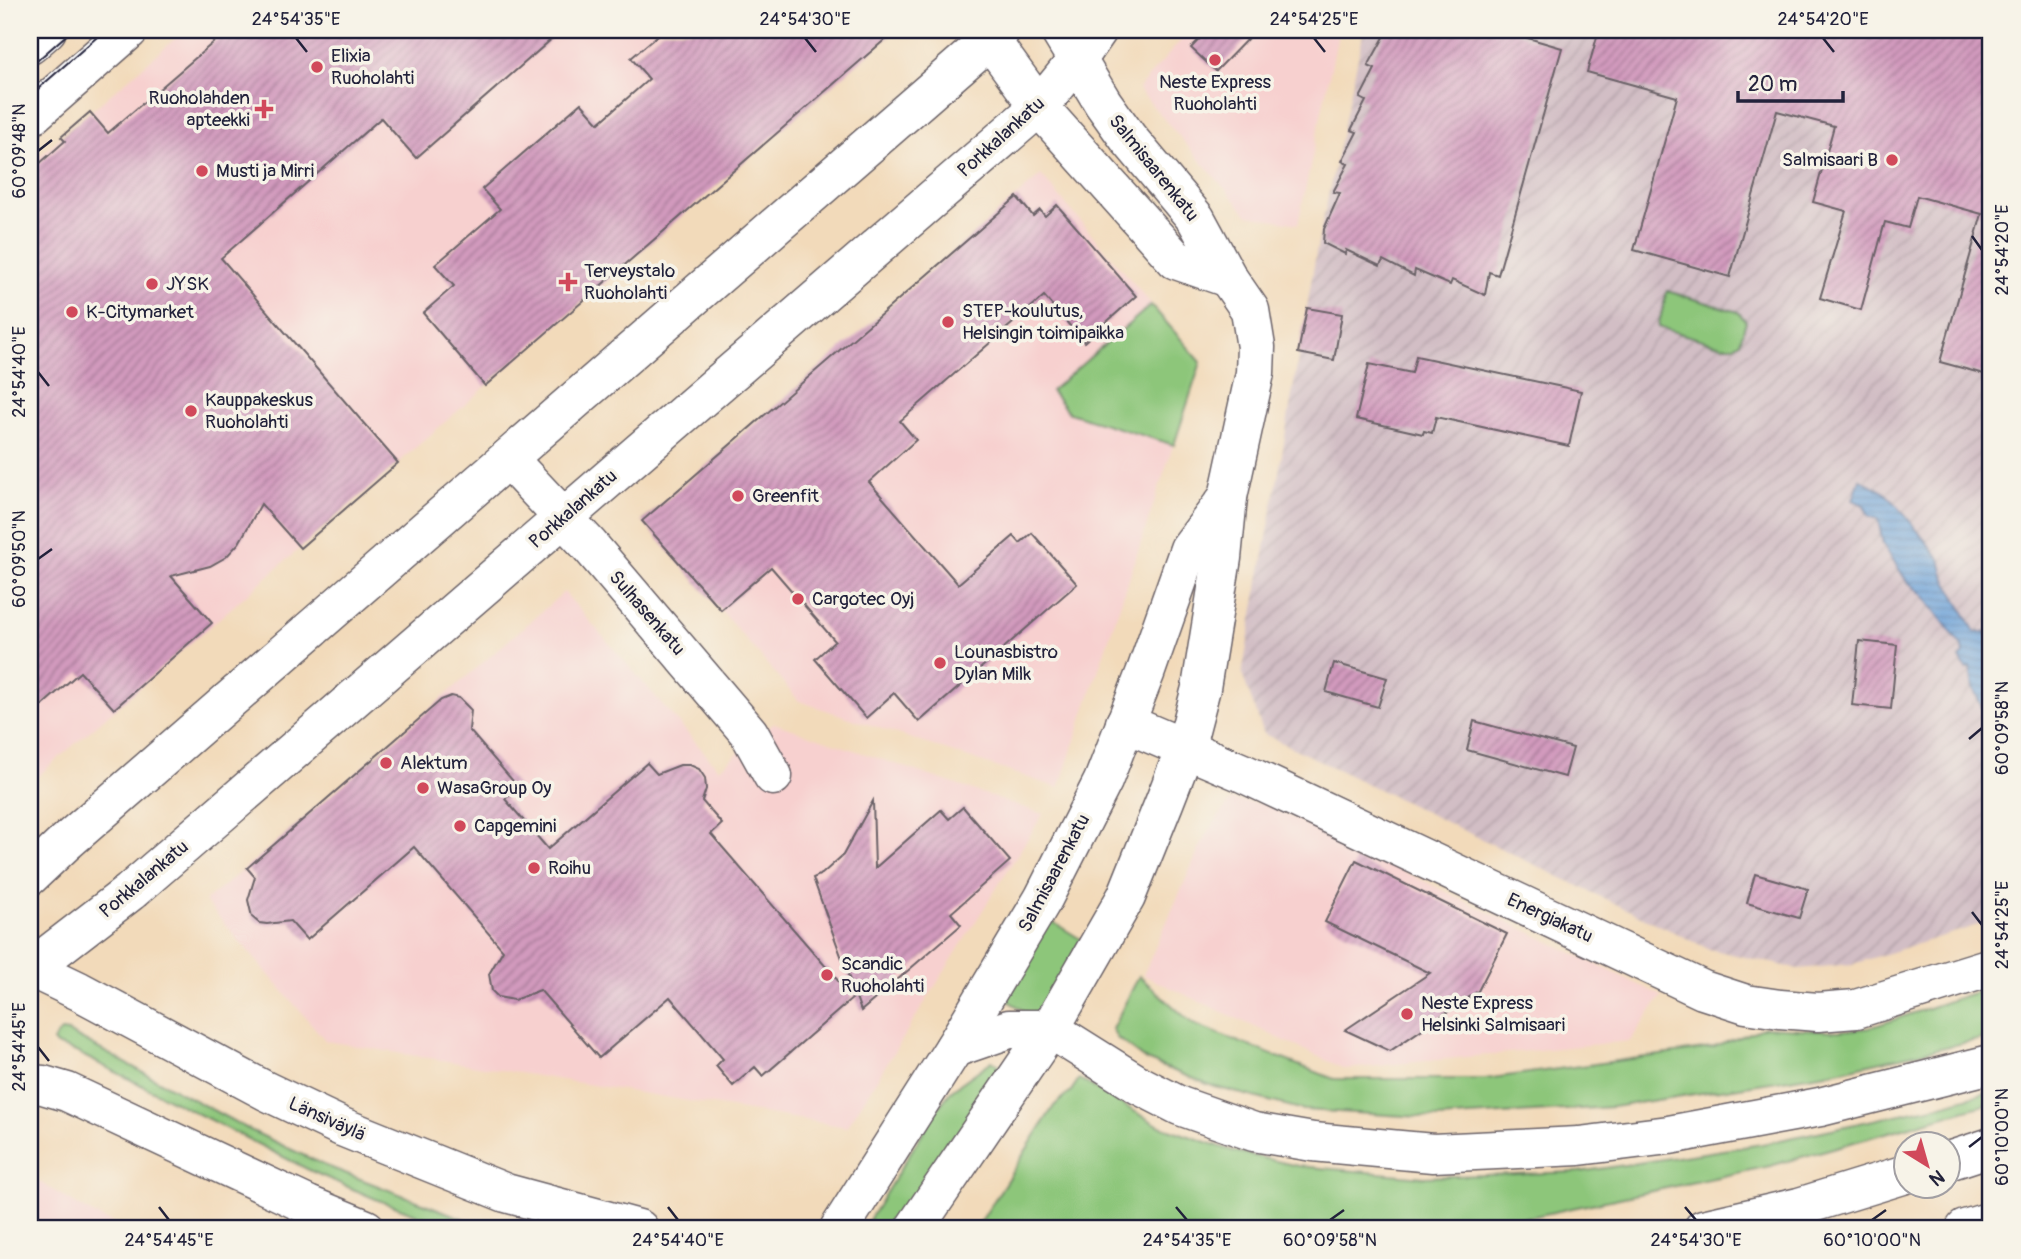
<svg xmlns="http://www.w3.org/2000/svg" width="2021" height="1259" viewBox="0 0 2021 1259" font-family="Pangolin,sans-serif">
  <defs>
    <pattern id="industrial-furrows" width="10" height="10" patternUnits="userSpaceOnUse" patternTransform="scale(1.75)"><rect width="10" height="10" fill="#d2bec5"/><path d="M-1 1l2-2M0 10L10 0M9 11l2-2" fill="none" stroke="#b4a3aa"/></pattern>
    <pattern id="water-rules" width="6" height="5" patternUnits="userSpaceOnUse" patternTransform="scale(1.75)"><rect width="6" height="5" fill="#6ba0d8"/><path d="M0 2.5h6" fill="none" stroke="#5882b0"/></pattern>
    <pattern id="building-hatch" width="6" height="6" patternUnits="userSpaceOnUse" patternTransform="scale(1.75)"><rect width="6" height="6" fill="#d29abd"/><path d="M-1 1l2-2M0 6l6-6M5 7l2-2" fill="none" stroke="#aa7d9b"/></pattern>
  </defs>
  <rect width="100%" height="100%" fill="#f7f3e8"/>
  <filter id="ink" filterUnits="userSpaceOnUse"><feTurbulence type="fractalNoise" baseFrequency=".0143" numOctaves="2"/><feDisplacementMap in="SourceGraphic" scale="14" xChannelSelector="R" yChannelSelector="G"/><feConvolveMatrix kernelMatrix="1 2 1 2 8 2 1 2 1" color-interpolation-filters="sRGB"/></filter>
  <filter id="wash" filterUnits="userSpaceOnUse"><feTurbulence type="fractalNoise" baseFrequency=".00686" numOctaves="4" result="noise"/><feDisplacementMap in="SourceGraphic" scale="28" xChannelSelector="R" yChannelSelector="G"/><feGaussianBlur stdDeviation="1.57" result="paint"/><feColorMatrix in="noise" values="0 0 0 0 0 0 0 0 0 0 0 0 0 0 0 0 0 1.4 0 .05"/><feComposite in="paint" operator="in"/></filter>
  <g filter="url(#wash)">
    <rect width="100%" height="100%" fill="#f2daba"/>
    <g fill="#f7d0cf">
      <polygon points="185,30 896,30 30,783 30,164"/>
      <polygon points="1190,30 1339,30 1298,224 1248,215 1138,89"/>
      <polygon points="1041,175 1201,362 1059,788 799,701 643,521"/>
      <polygon points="564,592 719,769 774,723 1043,814 847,1127 326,1041 205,901 277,842"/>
      <polygon points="1231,800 1264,804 1662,996 1630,1041 1345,1069 1143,975 1206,834"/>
      <polygon points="30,1176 87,1211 124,1229 30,1229"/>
    </g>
    <polygon fill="url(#industrial-furrows)" points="1364,30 1991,30 1991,921 1853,964 1798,969 1709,949 1264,734 1242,674 1280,466 1317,248"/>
    <g fill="#8dc67a" stroke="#58745a" stroke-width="2">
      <polygon points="1667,291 1738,312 1746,321 1740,342 1734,346 1723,346 1658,327"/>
      <polygon points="1151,305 1201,362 1174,445 1069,413 1051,391"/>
      <polygon points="1048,919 1082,940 1037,1015 1032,1016 1005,999"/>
      <polygon points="1139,976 1193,1024 1334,1079 1485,1079 1712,1048 1765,1027 1838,1031 1869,1028 1991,987 1991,1037 1833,1072 1613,1107 1438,1118 1304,1110 1215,1087 1146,1060 1117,1038 1112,1029"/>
      <polygon points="61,1031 68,1032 248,1129 324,1165 490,1229 456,1229 378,1200 311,1171 76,1052 56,1045 53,1041"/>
      <polygon points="992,1061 1003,1068 902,1227 868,1222 937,1109 953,1089"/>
      <polygon points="1079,1079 1160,1126 1233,1151 1298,1166 1424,1177 1579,1172 1762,1144 1938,1106 1991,1091 1991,1103 1770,1166 1535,1216 1434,1229 976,1229 1054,1106 1071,1091"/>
    </g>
    <polygon fill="url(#water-rules)" stroke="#46618a" stroke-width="2" points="1860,479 1884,492 1896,504 1940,559 1944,576 1975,632 1986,632 1991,639 1991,741 1981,705 1973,688 1970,667 1966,669 1960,658 1964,654 1963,648 1922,594 1906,580 1883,544 1878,519 1869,516 1864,505 1853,500"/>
    <g id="blocks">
      <g fill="url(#building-hatch)">
        <polygon points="228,30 562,30 416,158 381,118 221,258 398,463 300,548 261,504 239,543 226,557 210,566 171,576 212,623 114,709 80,672 30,716 30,172 65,141 61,137 90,112 108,133"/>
        <polygon points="664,30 896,30 485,386 423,313 454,286 435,265 500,209 482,189 581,103 599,123 649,79 631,58"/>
        <polygon points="1208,30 1256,30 1216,71 1191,48"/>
        <polygon points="1388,30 1512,30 1528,38 1562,48 1498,275 1489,272 1485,295 1452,280 1450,285 1415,270 1414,276 1383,260 1380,266 1346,250 1345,254 1323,243 1324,229 1340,193 1333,192 1348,164 1342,161 1357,132 1351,130 1366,101 1360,98 1375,69 1368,66"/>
        <polygon points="1599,30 1991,30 1991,376 1940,362 1982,214 1917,196 1908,228 1885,222 1861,310 1820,298 1846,211 1813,202 1834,126 1777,111 1730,277 1634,250 1677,97 1587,72"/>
        <polygon points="1017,197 1033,216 1040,210 1045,216 1057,205 1136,296 1084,342 1044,296 900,421 916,440 869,482 958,584 1014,536 1020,543 1032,533 1077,584 919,722 894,693 866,718 815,659 835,641 771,567 721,610 642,521"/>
        <polygon points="1307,308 1342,314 1334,360 1298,353"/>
        <polygon points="1416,356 1581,391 1569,446 1436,417 1432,433 1424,431 1423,434 1356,419 1369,364 1412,373"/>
        <polygon points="1859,641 1897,645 1891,709 1852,705"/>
        <polygon points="1334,663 1387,678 1378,707 1326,692"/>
        <polygon points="451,696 459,698 471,710 469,730 518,787 505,799 548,849 647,763 657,774 680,765 690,765 699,769 705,778 706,789 702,801 722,824 711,834 853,998 763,1076 755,1067 733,1086 716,1066 723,1059 670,997 599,1058 540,990 514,1000 498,997 492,991 489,974 503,950 414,847 307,940 290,921 267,924 259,923 252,917 248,900 255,877 247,868 441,700"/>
        <polygon points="1474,721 1573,748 1565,777 1467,750"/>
        <polygon points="873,801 875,868 941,810 949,819 963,807 1010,861 951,913 961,925 861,1011 813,878 822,874 843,855"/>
        <polygon points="1356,860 1507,934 1478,991 1390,1051 1345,1030 1430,973 1325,922"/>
        <polygon points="1755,874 1808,889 1799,918 1747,903"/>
      </g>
    </g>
  </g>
  <g filter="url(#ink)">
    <use href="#blocks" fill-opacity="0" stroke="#6b6267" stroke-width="2"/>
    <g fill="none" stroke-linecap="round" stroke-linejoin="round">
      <defs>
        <g id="street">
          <polyline points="508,459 589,545 749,733 773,776"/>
          <polyline points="1125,723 1245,774 1703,990 1746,1004 1780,1009 1818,1012 1856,1009 1991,967"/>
        </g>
        <g id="secondary">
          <polyline points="983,30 1039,107 1176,260 1228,278"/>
          <polyline points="30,45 47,30"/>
          <polyline points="30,117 129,30"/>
          <polyline points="30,876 65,843 1001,30"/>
          <polyline points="30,969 130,892 1039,107 1078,59 1098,30"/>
          <polyline points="839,1229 954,1048 1043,899 1103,781 1146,671 1189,549 1228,497"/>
          <polyline points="914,1229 1050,1029 1126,897 1164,803 1185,749 1201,688 1222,558 1228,497 1255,373 1256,347 1250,310 1228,278 1196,219 1128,138 1103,103 1059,30"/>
        </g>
        <g id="highway">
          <polyline points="31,968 79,991 266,1091 342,1127 506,1193 639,1229"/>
          <polyline points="954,1048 1009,1029 1050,1029 1139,1085 1180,1106 1254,1132 1313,1142 1433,1153 1579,1146 1669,1135 1820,1107 1991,1064"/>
          <polyline points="30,1084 43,1085 67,1092 308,1205 366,1229"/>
          <polyline points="1948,1161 1991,1147"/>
          <polyline points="1703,1229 1799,1207 1906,1174"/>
          <polyline points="1965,1229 1991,1221"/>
        </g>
      </defs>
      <use href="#street" stroke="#6b6267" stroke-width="41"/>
      <use href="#secondary" stroke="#6b6267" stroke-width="41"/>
      <use href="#highway" stroke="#6b6267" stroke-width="41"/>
      <use href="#street" stroke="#fff" stroke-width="38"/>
      <use href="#secondary" stroke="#fff" stroke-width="38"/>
      <use href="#highway" stroke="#fff" stroke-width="38"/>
      <g stroke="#22223b" stroke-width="2">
        <polyline points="30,67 72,30"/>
        <polyline points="30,96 105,30"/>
      </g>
    </g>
  </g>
  <path fill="none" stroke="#22223b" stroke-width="2.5" d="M296,38L307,52M805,38L816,52M1314,38L1325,52M1823,38L1834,52M38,151L52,140M1972,236L1982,250M38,372L49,386M38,559L52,549M1969,739L1982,728M1972,912L1982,925M38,1047L49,1061M1969,1147L1982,1137M159,1207L169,1220M668,1207L678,1220M1176,1207L1187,1220M1685,1207L1696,1220M1330,1220L1344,1210M1872,1220L1886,1210"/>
  <g fill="#d1495b" stroke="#f7f3e8" stroke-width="2.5">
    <circle cx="1215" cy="60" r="7"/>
    <circle cx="317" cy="67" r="7"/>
    <path d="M260.5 98.5h7v7h7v7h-7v7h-7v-7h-7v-7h7z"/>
    <circle cx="1892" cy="160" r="7"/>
    <circle cx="202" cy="171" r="7"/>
    <path d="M564.5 271.5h7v7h7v7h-7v7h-7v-7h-7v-7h7z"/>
    <circle cx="152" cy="284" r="7"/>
    <circle cx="72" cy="312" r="7"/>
    <circle cx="948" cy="322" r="7"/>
    <circle cx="191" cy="411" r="7"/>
    <circle cx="738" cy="496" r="7"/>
    <circle cx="798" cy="599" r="7"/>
    <circle cx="940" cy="663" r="7"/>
    <circle cx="386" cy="763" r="7"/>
    <circle cx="423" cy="788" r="7"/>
    <circle cx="460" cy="826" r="7"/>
    <circle cx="534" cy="868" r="7"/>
    <circle cx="827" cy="975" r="7"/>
    <circle cx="1407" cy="1014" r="7"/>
  </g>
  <g text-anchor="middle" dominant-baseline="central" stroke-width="7" stroke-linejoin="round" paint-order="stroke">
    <g font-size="19" fill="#22223b" stroke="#f7f3e8" text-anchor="start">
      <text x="331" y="56">Elixia<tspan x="331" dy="22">Ruoholahti</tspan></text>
      <text x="1215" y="82" text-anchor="middle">Neste Express<tspan x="1215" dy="22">Ruoholahti</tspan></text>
      <text x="250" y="98" text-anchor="end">Ruoholahden<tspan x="250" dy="22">apteekki</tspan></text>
      <text x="1878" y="160" text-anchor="end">Salmisaari B</text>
      <text x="216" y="171">Musti ja Mirri</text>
      <text x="584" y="271">Terveystalo<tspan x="584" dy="22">Ruoholahti</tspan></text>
      <text x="166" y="284">JYSK</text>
      <text x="962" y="311">STEP-koulutus,<tspan x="962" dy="22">Helsingin toimipaikka</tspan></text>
      <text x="86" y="312">K-Citymarket</text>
      <text x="205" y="400">Kauppakeskus<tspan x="205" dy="22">Ruoholahti</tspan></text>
      <text x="752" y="496">Greenfit</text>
      <text x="812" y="599">Cargotec Oyj</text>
      <text x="954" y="652">Lounasbistro<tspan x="954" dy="22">Dylan Milk</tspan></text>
      <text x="400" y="763">Alektum</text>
      <text x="437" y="788">WasaGroup Oy</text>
      <text x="474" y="826">Capgemini</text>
      <text x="548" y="868">Roihu</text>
      <text x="841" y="964">Scandic<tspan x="841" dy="22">Ruoholahti</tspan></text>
      <text x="1421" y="1003">Neste Express<tspan x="1421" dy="22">Helsinki Salmisaari</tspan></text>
    </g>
    <g font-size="19" fill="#22223b" stroke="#f7f3e8">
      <text transform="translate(1001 137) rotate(-42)">Porkkalankatu</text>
      <text transform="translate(1154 168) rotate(51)">Salmisaarenkatu</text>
      <text transform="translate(573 509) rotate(-41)">Porkkalankatu</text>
      <text transform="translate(647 613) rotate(49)">Sulhasenkatu</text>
      <text transform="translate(1054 873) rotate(-62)">Salmisaarenkatu</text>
      <text transform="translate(144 879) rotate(-40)">Porkkalankatu</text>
      <text transform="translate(1550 918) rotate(25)">Energiakatu</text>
      <text transform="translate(327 1119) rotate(24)">Länsiväylä</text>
    </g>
  </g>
  <rect width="2021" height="1259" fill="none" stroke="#f7f3e8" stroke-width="77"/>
  <g transform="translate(1927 1165) rotate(143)"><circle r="33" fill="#f7f3e8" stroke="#a29fa3" stroke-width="2"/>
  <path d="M0-5L12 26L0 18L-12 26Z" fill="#d1495b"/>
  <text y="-10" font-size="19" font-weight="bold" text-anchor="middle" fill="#22223b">N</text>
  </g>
  <path d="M1738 91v10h105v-10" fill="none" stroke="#22223b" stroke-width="3.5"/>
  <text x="1748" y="91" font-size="21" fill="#22223b" stroke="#f7f3e8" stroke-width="5" paint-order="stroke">20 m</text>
  <rect x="38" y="38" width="1944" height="1182" fill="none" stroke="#22223b" stroke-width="2.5"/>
  <g font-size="18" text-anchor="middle" fill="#22223b">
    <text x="296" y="25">24°54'35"E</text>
    <text x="805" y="25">24°54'30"E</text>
    <text x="1314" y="25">24°54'25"E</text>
    <text x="1823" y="25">24°54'20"E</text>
    <text transform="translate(19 151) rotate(-90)" y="6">60°09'48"N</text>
    <text transform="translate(2002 250) rotate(-90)" y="6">24°54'20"E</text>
    <text transform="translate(19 372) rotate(-90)" y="6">24°54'40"E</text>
    <text transform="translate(19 559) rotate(-90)" y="6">60°09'50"N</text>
    <text transform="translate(2002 728) rotate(-90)" y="6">60°09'58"N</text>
    <text transform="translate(2002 925) rotate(-90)" y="6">24°54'25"E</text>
    <text transform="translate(19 1047) rotate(-90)" y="6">24°54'45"E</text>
    <text transform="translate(2002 1137) rotate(-90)" y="6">60°10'00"N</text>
    <text x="169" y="1246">24°54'45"E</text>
    <text x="678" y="1246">24°54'40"E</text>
    <text x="1187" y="1246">24°54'35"E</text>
    <text x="1330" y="1246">60°09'58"N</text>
    <text x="1696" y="1246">24°54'30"E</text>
    <text x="1872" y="1246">60°10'00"N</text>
  </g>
</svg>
